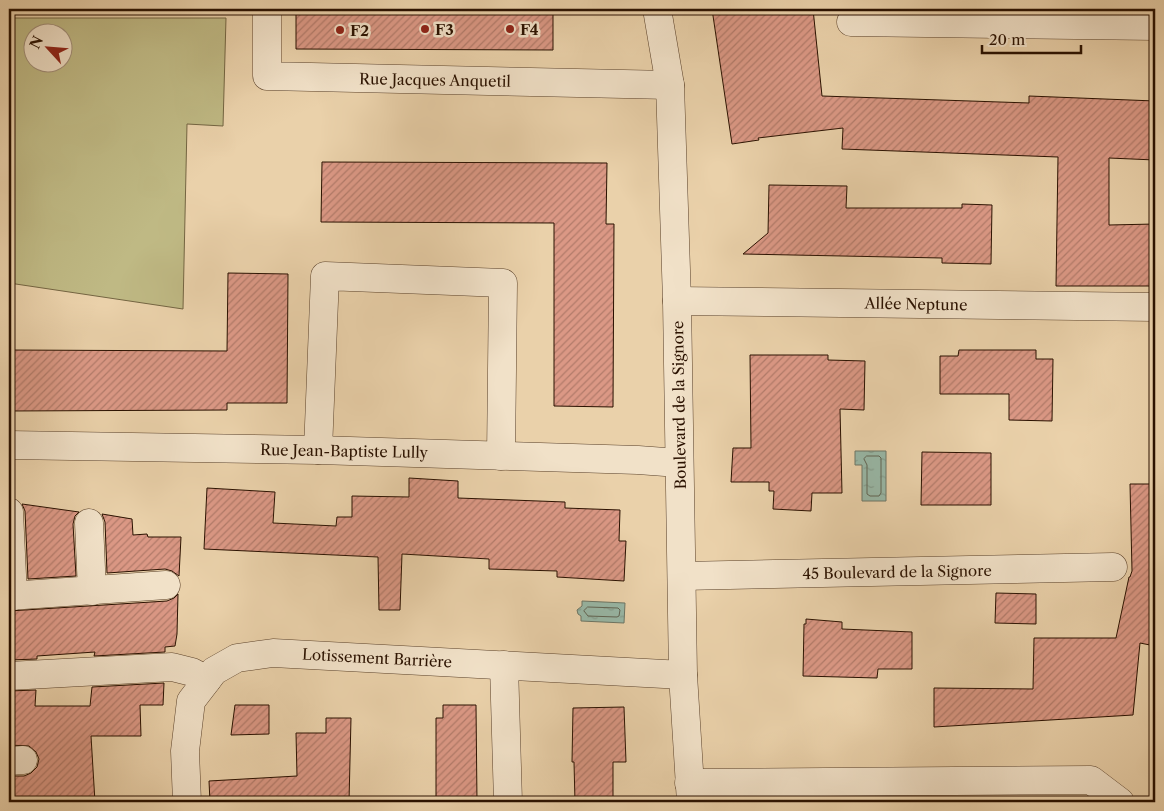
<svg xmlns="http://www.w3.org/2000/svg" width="1164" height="811" viewBox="0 0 1164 811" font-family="'Libre Caslon Text',serif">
  <defs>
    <pattern id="water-ripples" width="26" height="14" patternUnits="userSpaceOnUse" patternTransform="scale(1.25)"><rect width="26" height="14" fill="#98b7a6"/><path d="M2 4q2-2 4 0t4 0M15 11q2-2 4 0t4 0" fill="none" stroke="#839c8d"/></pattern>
    <pattern id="building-hatch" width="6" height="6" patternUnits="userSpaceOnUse" patternTransform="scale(1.25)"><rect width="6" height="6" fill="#db9885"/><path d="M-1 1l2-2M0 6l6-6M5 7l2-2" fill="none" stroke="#b27b6a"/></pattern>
  </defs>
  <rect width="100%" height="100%" fill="#ead1aa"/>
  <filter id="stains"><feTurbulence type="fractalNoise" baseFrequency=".004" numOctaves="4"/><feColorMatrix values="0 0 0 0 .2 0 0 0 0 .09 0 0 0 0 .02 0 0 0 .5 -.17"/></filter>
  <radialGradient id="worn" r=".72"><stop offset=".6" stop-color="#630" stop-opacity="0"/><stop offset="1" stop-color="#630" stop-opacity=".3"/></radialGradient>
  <path fill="#bfb984" stroke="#746542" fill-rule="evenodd" d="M9,18H226L223,126L187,124L183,309L9,283ZM32,32H62V62H32Z"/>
  <g fill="url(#water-ripples)" stroke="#6c7564">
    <polygon points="855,451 886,451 886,501 862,501 862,465 855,465"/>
    <polygon points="582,601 625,603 624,623 581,621 581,616 578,614 577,610 582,606"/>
  </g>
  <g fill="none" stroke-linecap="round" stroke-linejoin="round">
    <g stroke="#616453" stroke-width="1">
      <polygon points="867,456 879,456 881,458 881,493 879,496 870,496 867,494 867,465 864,459"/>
      <polygon points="588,607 618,608 620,610 619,616 617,617 588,616 584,611"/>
    </g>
  </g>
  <g fill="url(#building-hatch)" stroke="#2a1100">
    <polygon points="296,9 553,9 553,50 296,49"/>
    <polygon points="712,9 813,9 822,96 1029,103 1029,96 1155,101 1155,160 1109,158 1109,225 1155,224 1155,286 1056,286 1058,157 842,149 843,128 758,138 759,140 732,144"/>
    <polygon points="322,162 607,163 606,224 614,224 613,407 554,406 554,223 321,222"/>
    <polygon points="769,185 847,186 846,208 962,208 962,204 992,205 991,264 942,263 942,258 743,254 768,233"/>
    <polygon points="228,273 288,274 287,403 227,403 227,410 9,411 9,350 227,351"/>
    <polygon points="959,350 1036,350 1036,359 1053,359 1052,421 1009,420 1009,394 940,394 940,356 958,356"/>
    <polygon points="750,355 828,355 828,360 865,361 864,410 840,409 842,493 812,493 811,511 773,509 774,491 769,491 769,482 731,482 733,448 751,448"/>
    <polygon points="922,452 991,453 991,505 921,505"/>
    <polygon points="409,478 458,481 458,498 565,502 565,508 620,510 619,541 626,541 624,581 557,577 557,571 489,569 489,559 402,554 400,610 379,610 378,557 204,549 207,488 275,492 273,523 336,526 337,517 352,517 352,496 409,497"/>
    <polygon points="1130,484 1155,484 1155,646 1140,643 1133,715 934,727 934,688 1033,689 1034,638 1116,638 1129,577 1130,577 1132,571"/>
    <polygon points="22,504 79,512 75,516 73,524 76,576 28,579 25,511"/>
    <polygon points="102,514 132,519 133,535 147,534 148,537 181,537 179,576 172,571 165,569 107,573 105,522"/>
    <polygon points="996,593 1036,594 1036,624 995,623"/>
    <polygon points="178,594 177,634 175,646 165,647 165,652 94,656 95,652 37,656 37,659 9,660 9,611 167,601 174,598"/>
    <polygon points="806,619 842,622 842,629 912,632 912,669 878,669 877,678 803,676 804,624 806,624"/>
    <polygon points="164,683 163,705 140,705 141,736 91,736 95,802 10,802 9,776 24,776 31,773 37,767 39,759 36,752 29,746 9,745 9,691 36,690 35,706 90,706 92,687"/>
    <polygon points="235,705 269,705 269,734 231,735"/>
    <polygon points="443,705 476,705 477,802 436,802 436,718 443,718"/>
    <polygon points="624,707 626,762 613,762 613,802 575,802 574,762 572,762 573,708"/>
    <polygon points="326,718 351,718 349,802 210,802 209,781 297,776 296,733 326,733"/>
  </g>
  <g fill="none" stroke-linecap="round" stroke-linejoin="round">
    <defs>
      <g id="minor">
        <polyline points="267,9 267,76 670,85"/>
        <polyline points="657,9 670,85 677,301 683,675 691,802"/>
        <polyline points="851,22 1155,26"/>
        <polyline points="677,301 1155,307"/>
        <polyline points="9,445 318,450 638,460 679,463"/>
        <polyline points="318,450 325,276 503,283 501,456"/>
        <polyline points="9,512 13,596"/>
        <polyline points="89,523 92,591"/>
        <polyline points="682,576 1113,567"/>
        <polyline points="9,596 166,585"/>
        <polyline points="504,665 508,802"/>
        <polyline points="9,676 172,667 192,672 207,680"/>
        <polyline points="9,761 23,760"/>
        <polyline points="689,783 1091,780 1120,802"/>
        <polyline points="187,802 185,751 191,701 214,671 237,658 273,653 683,675"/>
      </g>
    </defs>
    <use href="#minor" stroke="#5a412a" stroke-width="29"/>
    <use href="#minor" stroke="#f1e1c8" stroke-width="28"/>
  </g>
  <g fill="#8f2418" stroke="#f1e1c8" stroke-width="2">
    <circle cx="425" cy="29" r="5"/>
    <circle cx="510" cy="29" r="5"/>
    <circle cx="340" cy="30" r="5"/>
  </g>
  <g text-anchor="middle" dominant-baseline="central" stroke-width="5" stroke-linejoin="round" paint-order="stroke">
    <g font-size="15" font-weight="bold" fill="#2a1100" stroke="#f1e1c8" text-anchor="start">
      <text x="435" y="29">F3</text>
      <text x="520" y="29">F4</text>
      <text x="350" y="30">F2</text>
    </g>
    <g font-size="15" fill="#2a1100" stroke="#f1e1c8">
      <text transform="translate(435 80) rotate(1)">Rue Jacques Anquetil</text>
      <text transform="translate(916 304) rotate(1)">Allée Neptune</text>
      <text transform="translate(679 405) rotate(-91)">Boulevard de la Signore</text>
      <text transform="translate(344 451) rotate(1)">Rue Jean-Baptiste Lully</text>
      <text transform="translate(897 572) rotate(-1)">45 Boulevard de la Signore</text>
      <text transform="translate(377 658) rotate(3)">Lotissement Barrière</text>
    </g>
  </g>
  <rect width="1164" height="811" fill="none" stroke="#ead1aa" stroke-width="30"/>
  <rect x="10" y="10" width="1144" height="791" fill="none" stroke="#2a1100" stroke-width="2.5"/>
  <rect x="15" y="15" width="1134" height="781" fill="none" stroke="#2a1100"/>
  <g transform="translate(48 48) rotate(296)"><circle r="24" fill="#f1e1c8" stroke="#a18e78"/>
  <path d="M0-4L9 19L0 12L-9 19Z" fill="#8f2418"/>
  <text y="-8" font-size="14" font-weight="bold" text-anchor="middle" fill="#2a1100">N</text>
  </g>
  <path d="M982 45v8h99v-8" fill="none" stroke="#2a1100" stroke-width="2.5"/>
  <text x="989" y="45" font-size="15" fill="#2a1100" stroke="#f1e1c8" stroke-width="4" paint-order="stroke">20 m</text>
  <rect width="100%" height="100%" filter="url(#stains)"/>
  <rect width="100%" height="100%" fill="url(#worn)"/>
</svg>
